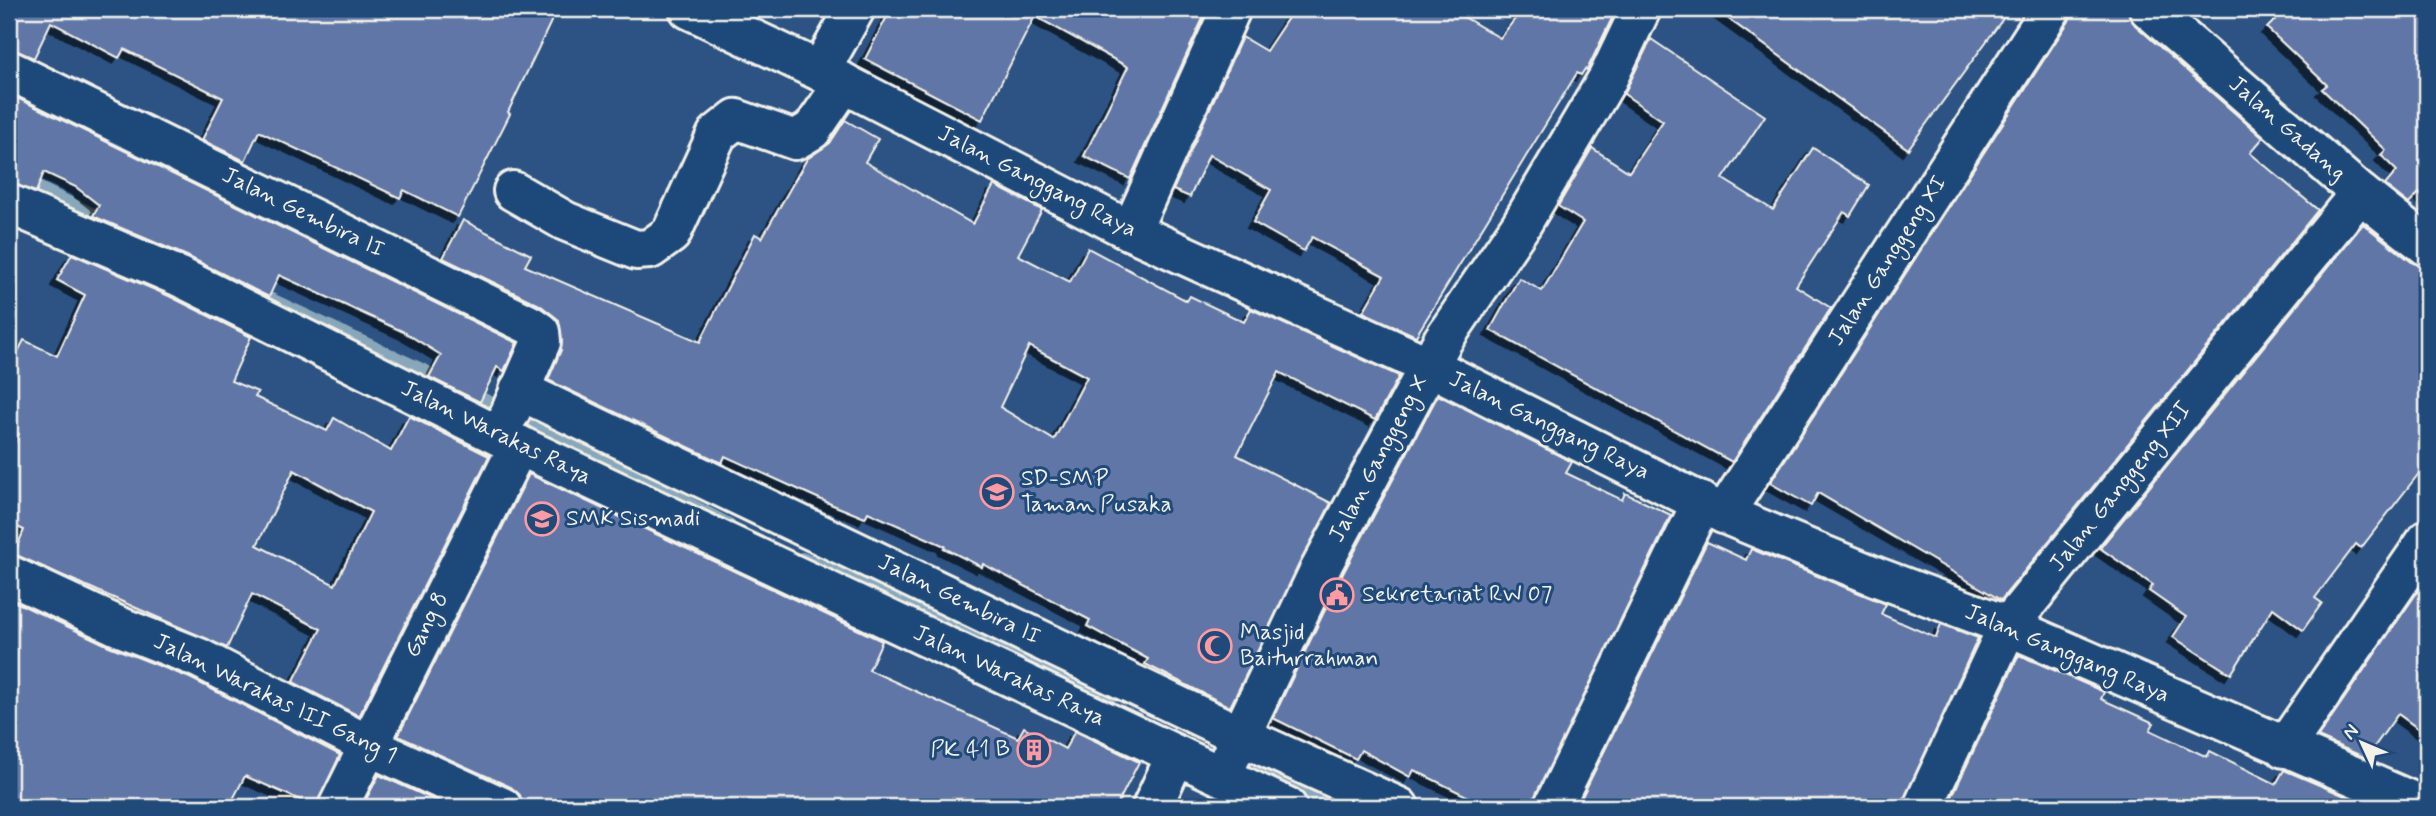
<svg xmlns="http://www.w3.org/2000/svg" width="2436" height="816" viewBox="0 0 2436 816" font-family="Mynerve,sans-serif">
  <defs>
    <filter id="shadow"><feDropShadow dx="-6" dy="6" stdDeviation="0" flood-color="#0009"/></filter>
  </defs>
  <rect width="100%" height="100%" fill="#2c5383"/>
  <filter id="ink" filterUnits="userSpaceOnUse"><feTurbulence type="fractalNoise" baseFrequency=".0143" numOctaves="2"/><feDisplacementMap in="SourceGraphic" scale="14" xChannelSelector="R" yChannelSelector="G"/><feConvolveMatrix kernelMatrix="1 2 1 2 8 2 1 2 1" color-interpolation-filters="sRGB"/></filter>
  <g filter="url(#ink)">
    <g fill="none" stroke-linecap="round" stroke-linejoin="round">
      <g stroke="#88a7ba" stroke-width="12">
        <polyline points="9,173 185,259"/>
        <polyline points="201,266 445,380"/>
        <polyline points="467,391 589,450 729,524"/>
        <polyline points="802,558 959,624 1109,702"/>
        <polyline points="1255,771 1338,807"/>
      </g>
    </g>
    <g fill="#5e76a6" stroke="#f4f1e8" stroke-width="2" fill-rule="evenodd" filter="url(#shadow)">
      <polygon points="9,9 557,9 508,112 510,114 458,217 404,190 400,198 259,131 245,161 202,140 223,98 124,49 119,58 51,22 34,58 9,48"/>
      <polygon points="891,9 1195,9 1205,14 1130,179 1084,156 1128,67 1035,16 982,120 865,59"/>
      <polygon points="1294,9 1450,9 1500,38 1523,9 1606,9 1614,14 1587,70 1585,69 1581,75 1577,73 1416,336 1363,312 1384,276 1312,237 1304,251 1253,222 1271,190 1209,155 1190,197 1173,190 1242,37 1266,51"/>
      <polygon points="1715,9 2010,9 1908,149"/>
      <polygon points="2073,9 2128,9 2135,25 2263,138 2250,153 2318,210 2001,600 1818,493 1811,506 1770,483 2069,21"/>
      <polygon points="2286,9 2427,9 2427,201 2419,193 2409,204 2385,185 2397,171 2381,155 2386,150 2322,89 2327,85 2267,28"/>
      <polygon points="1651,39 1765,116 1723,179 1773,210 1813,148 1869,185 1850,216 1844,212 1796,286 1831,308 1732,462 1490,330 1519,278 1542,291 1583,222 1558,206 1592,148 1629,172 1663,121 1624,94"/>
      <polygon points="9,94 517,343 504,371 497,367 480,402 429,377 441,355 404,332 279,275 269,297 187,256 93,216 99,205 76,187 44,172 36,192 9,183"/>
      <path d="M845,120L878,139L865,162L973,224L994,185L1042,210L1018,255L1070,282L1088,248L1187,301L1190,296L1244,322L1251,309L1399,376L1375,420L1279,372L1237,455L1331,503L1230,707L1145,664L1148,659L1087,626L1090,620L983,564L982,567L944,548L945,546L868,512L865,518L833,505L725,456L722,463L548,380L561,350L559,320L540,305L443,258L463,220L531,255L525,266L700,342L755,234L762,238L807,159L830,143ZM1029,346L1087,377L1054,440L1000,407Z"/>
      <polygon points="2363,224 2413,263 2427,267 2427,463 2361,548 2356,544 2315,598 2322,603 2303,630 2273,608 2231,674 2173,637 2186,617 2149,591 2153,585 2100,548"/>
      <path d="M72,254L169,296L251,337L231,381L258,392L255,397L327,431L334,418L391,451L409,416L489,456L359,716L293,682L321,629L252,594L227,648L14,554L24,530L9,523V457L19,434L9,429V369L24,340L57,356L85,295L57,280ZM294,470L371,512L335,585L257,545Z"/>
      <polygon points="1438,395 1572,462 1566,473 1622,500 1625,493 1671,515 1531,807 1489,807 1414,770 1410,777 1361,750 1356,759 1273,718 1338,583"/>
      <polygon points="529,474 882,641 869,670 1018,738 1024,727 1065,749 1075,731 1139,762 1116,807 523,807 520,795 511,787 398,736"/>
      <polygon points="1707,542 1746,560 1751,549 1886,604 1881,614 1936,638 1941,624 1978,638 1901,807 1577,807"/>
      <polygon points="2427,578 2427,735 2398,714 2366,758 2318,737"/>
      <polygon points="9,599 109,646 190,678 340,755 316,807 245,776 229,807 9,807"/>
      <polygon points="2019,655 2104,692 2101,699 2154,723 2150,730 2207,757 2210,751 2276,784 2284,770 2371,807 1947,807"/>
      <polygon points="379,775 450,807 362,807"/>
    </g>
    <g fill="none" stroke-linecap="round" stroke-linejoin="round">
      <defs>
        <g id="minor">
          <polyline points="689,9 820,71 1131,231 1429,366 1724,514 1877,577 2008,626 2425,807"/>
          <polyline points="2149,9 2360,193 2427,246"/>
          <polyline points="9,70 530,325 540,332 541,342 510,413"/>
          <polyline points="820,71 855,9"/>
          <polyline points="513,191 565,221 636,250 650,249 671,234 717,134 736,119 795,140 812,130 844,83"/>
          <polyline points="9,204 178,276 499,436 1287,807"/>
          <polyline points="1131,231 1231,9"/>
          <polyline points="519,390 1241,736 1399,807"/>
          <polyline points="1724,514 2051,9"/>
          <polyline points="9,575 118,626 199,658 386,754 502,807"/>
          <polyline points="2284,748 2427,540"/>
          <polyline points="1230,758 1318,573 1443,340 1521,225 1608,78 1641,9"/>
          <polyline points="338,807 519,445"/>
          <polyline points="1152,807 1176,755"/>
          <polyline points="1553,807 1702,502"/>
          <polyline points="1923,807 2008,626 2360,193"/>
        </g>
      </defs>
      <use href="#minor" stroke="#f4f1e8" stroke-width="44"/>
      <use href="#minor" stroke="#1f4a7a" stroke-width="38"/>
    </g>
  </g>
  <defs>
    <symbol id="school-ring" viewBox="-11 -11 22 22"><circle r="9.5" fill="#1f4a7a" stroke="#ff9aa2" stroke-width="1.5"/><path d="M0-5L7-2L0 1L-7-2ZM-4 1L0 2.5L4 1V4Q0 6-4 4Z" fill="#ff9aa2"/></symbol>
    <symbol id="civic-ring" viewBox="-11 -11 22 22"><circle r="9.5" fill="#1f4a7a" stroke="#ff9aa2" stroke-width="1.5"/><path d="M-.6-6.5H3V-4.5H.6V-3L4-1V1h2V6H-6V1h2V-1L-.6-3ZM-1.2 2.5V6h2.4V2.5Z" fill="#ff9aa2"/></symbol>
    <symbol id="mosque-ring" viewBox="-11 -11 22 22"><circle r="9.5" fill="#1f4a7a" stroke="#ff9aa2" stroke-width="1.5"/><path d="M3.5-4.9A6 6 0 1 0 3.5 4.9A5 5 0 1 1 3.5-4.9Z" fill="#ff9aa2"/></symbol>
    <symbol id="building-ring" viewBox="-11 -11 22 22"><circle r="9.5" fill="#1f4a7a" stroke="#ff9aa2" stroke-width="1.5"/><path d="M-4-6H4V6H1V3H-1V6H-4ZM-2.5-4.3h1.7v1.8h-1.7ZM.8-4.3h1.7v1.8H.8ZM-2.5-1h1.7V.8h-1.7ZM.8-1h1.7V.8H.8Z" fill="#ff9aa2"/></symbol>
  </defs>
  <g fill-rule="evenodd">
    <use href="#school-ring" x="978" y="473" width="38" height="38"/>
    <use href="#school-ring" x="523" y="500" width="38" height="38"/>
    <use href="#civic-ring" x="1318" y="576" width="38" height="38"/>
    <use href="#mosque-ring" x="1196" y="627" width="38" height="38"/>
    <use href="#building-ring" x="1015" y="731" width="38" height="38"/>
  </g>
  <g text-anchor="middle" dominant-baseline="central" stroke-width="6" stroke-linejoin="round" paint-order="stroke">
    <g font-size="23" fill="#f4f1e8" stroke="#1f4a7a">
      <text transform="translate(2287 129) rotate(41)">Jalan Gadang</text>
      <text transform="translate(1037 182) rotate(27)">Jalan Ganggang Raya</text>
      <text transform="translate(303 213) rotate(26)">Jalan Gembira II</text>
      <text transform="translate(1888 261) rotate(-57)">Jalan Ganggeng XI</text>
      <text transform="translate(1549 426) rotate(26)">Jalan Ganggang Raya</text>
      <text transform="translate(496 433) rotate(26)">Jalan Warakas Raya</text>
      <text transform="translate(1379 459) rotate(-62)">Jalan Ganggeng X</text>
      <text transform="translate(2121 487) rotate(-51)">Jalan Ganggeng XII</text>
      <text transform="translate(959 600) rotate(26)">Jalan Gembira II</text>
      <text transform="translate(427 625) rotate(-63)">Gang 8</text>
      <text transform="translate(2067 654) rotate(23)">Jalan Ganggang Raya</text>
      <text transform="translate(1009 676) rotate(25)">Jalan Warakas Raya</text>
      <text transform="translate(275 699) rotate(26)">Jalan Warakas III Gang 1</text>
    </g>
    <g font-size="23" fill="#f4f1e8" stroke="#1f4a7a" text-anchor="start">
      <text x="1021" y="479">SD-SMP<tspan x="1021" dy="26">Taman Pusaka</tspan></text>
      <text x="566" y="519">SMK Sismadi</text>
      <text x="1362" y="595">Sekretariat RW 07</text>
      <text x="1240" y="633">Masjid<tspan x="1240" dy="26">Baiturrahman</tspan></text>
      <text x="1010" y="750" text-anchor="end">PK 41 B</text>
    </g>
  </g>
  <rect width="2436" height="816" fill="none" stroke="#1f4a7a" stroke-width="35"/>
  <rect x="18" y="18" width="2401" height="781" fill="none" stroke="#f4f1e8" stroke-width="2.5" filter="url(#ink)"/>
  <g transform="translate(2362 743) rotate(314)" stroke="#1f4a7a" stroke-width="5" paint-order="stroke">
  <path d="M0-5L12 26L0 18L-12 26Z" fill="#f4f1e8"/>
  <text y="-10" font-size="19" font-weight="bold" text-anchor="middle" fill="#f4f1e8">N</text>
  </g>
</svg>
